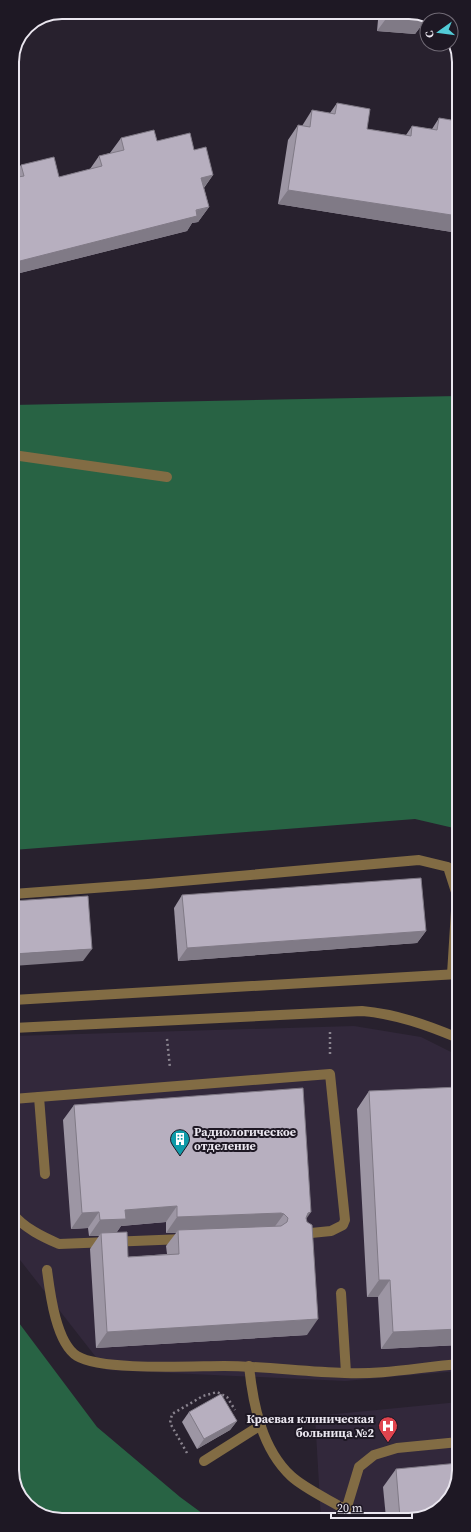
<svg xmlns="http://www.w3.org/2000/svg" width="471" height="1532" viewBox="0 0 471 1532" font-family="'Source Serif 4',serif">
  <rect width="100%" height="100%" fill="#28212e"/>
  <g fill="#32283b">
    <polygon points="354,1026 421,1037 459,1056 459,1371 345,1381 106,1370 13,1251 13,1036"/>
    <polygon points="459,1402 459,1470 421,1518 321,1519 315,1416"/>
  </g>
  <g fill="#286344">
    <polygon points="458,396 458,829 415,819 13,850 12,405"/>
    <polygon points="13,1315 97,1427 180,1497 210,1519 59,1520 29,1508 14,1482"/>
  </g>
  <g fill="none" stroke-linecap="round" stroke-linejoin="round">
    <g stroke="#8a848f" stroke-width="2.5" stroke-dasharray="2 3" stroke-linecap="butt">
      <polyline points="330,1032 330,1055"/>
      <polyline points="167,1039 170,1068"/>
      <polyline points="187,1453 170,1423 172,1414 203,1396 217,1392 227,1397 235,1410"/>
    </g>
    <g stroke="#826c44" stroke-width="10">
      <polyline points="13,455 167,477"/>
      <polyline points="13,894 148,884 419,860 448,867 457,895 452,974"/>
      <polyline points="13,1000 458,974"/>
      <path d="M13,1028L362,1011C396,1014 427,1025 458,1038"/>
      <polyline points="39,1097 45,1174"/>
      <polyline points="13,1099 330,1074 345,1220 343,1225 331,1231 301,1234"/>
      <path d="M13,1214C24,1228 43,1237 59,1244L184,1239"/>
      <path d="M47,1270C50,1293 56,1343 77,1356C102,1371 192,1366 224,1366C264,1366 304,1372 345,1373C382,1375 421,1367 459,1364"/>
      <polyline points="341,1293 346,1373"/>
      <path d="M249,1366C253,1405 262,1449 291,1476C305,1489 330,1500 346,1510"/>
      <polyline points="204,1461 261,1425"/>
      <polyline points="346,1519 346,1510 359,1467 374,1455 397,1448 459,1442"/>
    </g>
  </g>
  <g fill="#9d96a4" fill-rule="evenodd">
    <polygon points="357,12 412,12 427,20 427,27 421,26 415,34 377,31 378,20 357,18"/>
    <polygon points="337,103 367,129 406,135 412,126 432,129 439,118 457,121 458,233 278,204 288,140 298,125 302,126 312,110 330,113"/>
    <polygon points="121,138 157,141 194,150 213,175 204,188 209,207 198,222 192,223 187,231 12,275 12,178 21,165 59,177 90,169 99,156 110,153"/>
    <polygon points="182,895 426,931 417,943 178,961 174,908"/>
    <polygon points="369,1091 459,1345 381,1349 378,1297 367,1297 357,1109"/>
    <path d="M74,1105L306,1219L307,1335L96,1348L90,1249L99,1236H89L88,1228L71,1229L63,1120ZM166,1222V1233H176L166,1246L167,1254L128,1257L116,1233L121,1226Z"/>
    <polygon points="189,1412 237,1421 230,1430 197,1449 182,1422"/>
    <polygon points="396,1469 422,1518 386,1518 383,1487"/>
  </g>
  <g fill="#807a86">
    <polygon points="283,12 304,12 303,14"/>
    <polygon points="361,12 383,12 378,20 357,18"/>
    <polygon points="388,16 422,16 431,20 427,20 427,27 421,26 415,34 377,31"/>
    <polygon points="213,175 202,190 201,178"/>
    <polygon points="288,190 458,216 458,233 278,204"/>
    <polygon points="209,207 198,222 192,223 187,231 12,275 12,263"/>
    <polygon points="426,931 417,943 178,961 187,948"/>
    <polygon points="92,949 83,961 13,966 13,954"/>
    <polygon points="177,1206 166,1222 121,1226 115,1235 101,1233 99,1236 89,1236 100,1220 125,1210"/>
    <polygon points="99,1212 88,1228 71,1229 82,1213"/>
    <polygon points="311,1212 300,1228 308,1213"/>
    <polygon points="281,1213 284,1214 273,1229 178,1230 176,1233 166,1233 177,1217"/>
    <polygon points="379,1280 390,1280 378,1297 367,1297"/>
    <polygon points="318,1319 307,1335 96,1348 107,1332"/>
    <polygon points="459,1329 459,1345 381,1349 393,1332"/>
    <polygon points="237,1421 230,1430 197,1449 204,1439"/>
  </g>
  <g fill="#b7afbf" stroke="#807a86">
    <polygon points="388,12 412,12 426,18 426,19 388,16"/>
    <polygon points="337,103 370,109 367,129 411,136 412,126 437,130 439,118 457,121 458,216 288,190 298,125 310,127 312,110 335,114"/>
    <polygon points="154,130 157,141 190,133 194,150 206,147 213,175 201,178 209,207 196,210 197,216 12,263 12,178 24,176 21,165 54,157 59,177 102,166 99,156 124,150 121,138"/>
    <polygon points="421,878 426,931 187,948 182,895"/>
    <polygon points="88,896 92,949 13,954 13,901"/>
    <polygon points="459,1087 459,1329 393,1332 390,1280 379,1280 369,1091"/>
    <polygon points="303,1088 311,1212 308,1213 306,1218 307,1222 312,1225 318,1319 107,1332 101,1233 127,1232 128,1257 179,1254 178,1230 281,1226 287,1222 288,1218 284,1214 281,1213 177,1217 177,1206 125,1210 126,1219 100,1220 99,1212 82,1213 74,1105"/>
    <polygon points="221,1394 237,1421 204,1439 189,1412"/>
    <polygon points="459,1463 459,1470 448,1500 422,1518 400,1518 396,1469"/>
  </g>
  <defs>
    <symbol id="building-pin" viewBox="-11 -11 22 30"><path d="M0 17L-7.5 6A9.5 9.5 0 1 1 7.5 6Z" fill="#0f9aa8" stroke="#1e1824"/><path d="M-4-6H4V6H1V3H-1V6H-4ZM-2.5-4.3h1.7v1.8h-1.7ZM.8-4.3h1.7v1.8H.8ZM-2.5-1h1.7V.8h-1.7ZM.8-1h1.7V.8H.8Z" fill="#fff"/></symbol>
    <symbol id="hospital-pin" viewBox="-11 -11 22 30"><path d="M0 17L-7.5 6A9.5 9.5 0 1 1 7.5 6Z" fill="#e0444e" stroke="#1e1824"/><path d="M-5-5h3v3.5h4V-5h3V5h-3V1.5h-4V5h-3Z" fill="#fff"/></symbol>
  </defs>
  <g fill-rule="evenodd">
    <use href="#building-pin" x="169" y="1128" width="22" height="30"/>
    <use href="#hospital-pin" x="377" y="1415" width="22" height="30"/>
  </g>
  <g text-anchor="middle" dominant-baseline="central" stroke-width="4" stroke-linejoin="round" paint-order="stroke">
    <g font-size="12" font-weight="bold" fill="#eae6ef" stroke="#1e1824" text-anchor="start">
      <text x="194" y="1132">Радиологическое<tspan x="194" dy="14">отделение</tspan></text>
      <text x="374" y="1419" text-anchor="end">Краевая клиническая<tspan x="374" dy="14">больница №2</tspan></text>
    </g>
  </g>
  <path d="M0 0H471V1532H0ZM62 19H409A43 43 0 0 1 452 62V1470A43 43 0 0 1 409 1513H62A43 43 0 0 1 19 1470V62A43 43 0 0 1 62 19Z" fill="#1e1824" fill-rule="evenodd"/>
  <path fill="none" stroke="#eae6ef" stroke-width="2" d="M62 19H409A43 43 0 0 1 452 62V1470A43 43 0 0 1 409 1513H62A43 43 0 0 1 19 1470V62A43 43 0 0 1 62 19Z"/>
  <g transform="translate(439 32) rotate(256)"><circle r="19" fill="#1e1824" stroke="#706a75"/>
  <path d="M0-3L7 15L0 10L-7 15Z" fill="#52cbd7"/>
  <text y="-6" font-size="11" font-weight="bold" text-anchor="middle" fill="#eae6ef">С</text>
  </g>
  <path d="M331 1512v6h81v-6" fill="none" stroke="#eae6ef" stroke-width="2"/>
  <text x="337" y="1512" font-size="12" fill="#eae6ef" stroke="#1e1824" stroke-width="3" paint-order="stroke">20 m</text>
</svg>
